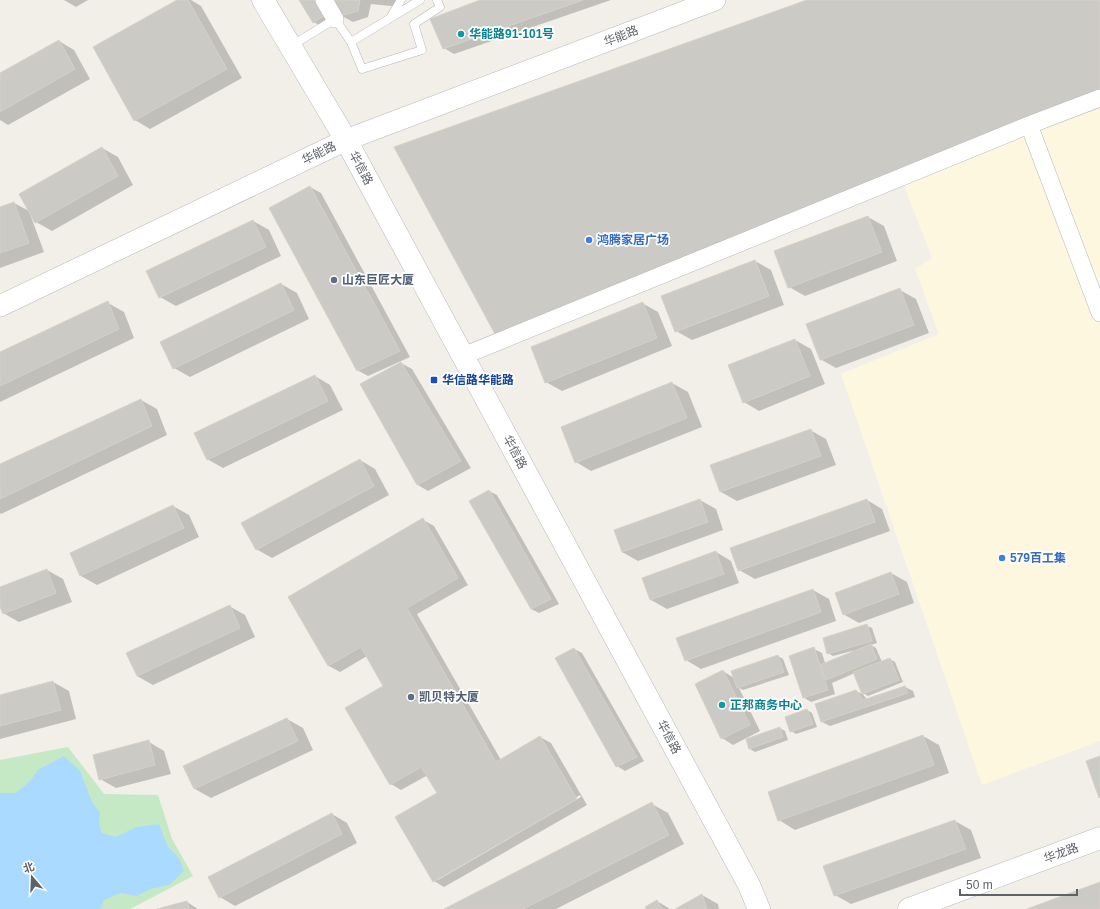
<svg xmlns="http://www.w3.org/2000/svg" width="1100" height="909" viewBox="0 0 1100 909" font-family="Arial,'Noto Sans SC',sans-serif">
  <rect width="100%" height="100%" fill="#f1efe8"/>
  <polygon fill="#fef7e0" points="1100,103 1100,741 982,785 841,374 939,334 915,269 932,258 903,183"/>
  <polygon fill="#c5e8c5" points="68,747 104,794 158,795 172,839 193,876 130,909 0,909 0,760"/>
  <polygon fill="#aadaff" points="64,756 80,771 92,802 100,813 99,824 102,833 116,837 136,827 159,824 168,847 179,858 184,871 169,885 150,889 137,896 121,893 104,900 100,909 0,909 0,793 16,793 30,781 38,770"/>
  <g fill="#0003" fill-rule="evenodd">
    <polygon points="64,0 88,0 76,7"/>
    <polygon points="179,0 191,0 201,6 242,78 150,129 135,120"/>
    <polygon points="300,0 332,17 319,25 314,22"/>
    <polygon points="333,0 403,0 401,7 371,4 368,17 353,22 342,16"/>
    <polygon points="483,0 611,0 454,54 444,48"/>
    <polygon points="59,41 74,50 90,79 8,125 0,120 0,74"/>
    <polygon points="102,148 118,157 133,185 52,231 36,222 30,214 44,252 0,268 0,208 14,203 31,212"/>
    <polygon points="310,187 321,193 410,357 368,376 357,370"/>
    <polygon points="868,217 884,226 897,261 805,296 789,287"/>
    <polygon points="253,221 269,230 281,256 176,306 160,297"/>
    <polygon points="755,261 771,270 784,305 692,340 676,331"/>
    <polygon points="281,284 297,293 309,319 190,377 174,368"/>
    <polygon points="900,290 916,299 929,333 836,368 820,359"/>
    <polygon points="108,303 124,312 134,338 0,402 0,353"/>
    <polygon points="642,303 658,312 672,346 562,391 546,382"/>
    <polygon points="795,340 811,349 825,384 759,411 744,402"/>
    <polygon points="401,363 412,369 471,468 428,491 418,485 362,385"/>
    <polygon points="315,376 330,385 343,410 223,468 207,459"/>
    <polygon points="672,383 688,392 702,427 591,471 576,462"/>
    <polygon points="141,400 157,409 167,435 1,514 0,513 0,465"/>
    <polygon points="810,430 826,439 836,465 737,501 721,492 712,466"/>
    <polygon points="360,460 375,469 389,495 272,558 256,549"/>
    <polygon points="489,491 497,495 559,604 539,613 531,609"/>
    <polygon points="700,500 716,509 723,530 638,561 622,552"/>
    <polygon points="867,500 882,509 890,531 755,579 739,570"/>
    <polygon points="173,506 189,515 199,537 97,585 81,576 71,554"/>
    <path d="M423,520L434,526L468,585L417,614L501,760L540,737L551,743L587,805L444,887L434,881L438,793L428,775L401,790L391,784L384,686L367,656L340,672L329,666L289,597ZM580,795L581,797L438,880V878Z"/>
    <polygon points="716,552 731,561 739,583 667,609 651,600 644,578"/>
    <polygon points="47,570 63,579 72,602 19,622 3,613 0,605 0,588"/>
    <polygon points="891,573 907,582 914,603 859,623 843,614"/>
    <polygon points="813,590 829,599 836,621 701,669 686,660"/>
    <polygon points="229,606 245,615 255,637 153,685 137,676"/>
    <polygon points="867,626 872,628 877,643 871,645 876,648 882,662 890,659 895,662 903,682 868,696 863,693 855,673 832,683 835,694 811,702 803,697 814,649 822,653 825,663 853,652 852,651 833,656 828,653"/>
    <polygon points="574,649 582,653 644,761 625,771 617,766"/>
    <polygon points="778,656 783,659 789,675 743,690 739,688 760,731 733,745 722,738 723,671 734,678 732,672"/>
    <polygon points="53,682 69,691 76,719 0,739 0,696"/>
    <polygon points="905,687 913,691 915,697 830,726 822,722 856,691 864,695 863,694 867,700"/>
    <polygon points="807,710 812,713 817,727 796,734 791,731"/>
    <polygon points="287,719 303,728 313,750 211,798 195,789 185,766"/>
    <polygon points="780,728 785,731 788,740 755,752 750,749"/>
    <polygon points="923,736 939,745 949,773 795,830 779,820"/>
    <polygon points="149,742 164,751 171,774 116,788 100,779"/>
    <polygon points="652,804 668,813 684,844 556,909 446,909"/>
    <polygon points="332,814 347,823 357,843 235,906 220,897"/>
    <polygon points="955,821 971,830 981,858 851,904 835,895 825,867"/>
    <polygon points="702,895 718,904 719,909 677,909"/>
    <polygon points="657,901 670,909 647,909"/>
    <polygon points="187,902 198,909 161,909"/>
  </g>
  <g fill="#cccac5" stroke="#d6d1c6">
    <polygon points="177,0 188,0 227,69 134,121 93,47"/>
    <polygon points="299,0 318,0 327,14 313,23"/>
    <polygon points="332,0 360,0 358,11 341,16"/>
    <polygon points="480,0 583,0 443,49 430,19"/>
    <polygon points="807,0 1100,0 1100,97 495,334 394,147"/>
    <polygon points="59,40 75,69 0,112 0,73"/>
    <polygon points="102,147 118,176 35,223 19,194"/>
    <polygon points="310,186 400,351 357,371 269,208"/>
    <polygon points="14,202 29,243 0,253 0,207"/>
    <polygon points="868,216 882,252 788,288 774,251"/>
    <polygon points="253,220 266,247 159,298 146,271"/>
    <polygon points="755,260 769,296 675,332 661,296"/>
    <polygon points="281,283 294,310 173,369 160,342"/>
    <polygon points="900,288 914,325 820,360 806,324"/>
    <polygon points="108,301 119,329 0,386 0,352"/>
    <polygon points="643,302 657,338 545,383 531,347"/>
    <polygon points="795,339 810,376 743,403 728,365"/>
    <polygon points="401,362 461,461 417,485 360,384"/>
    <polygon points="315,375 328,401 207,460 194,433"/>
    <polygon points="672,382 687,418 575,463 561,427"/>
    <polygon points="141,399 152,426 0,499 0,464"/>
    <polygon points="811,429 821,456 720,492 710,465"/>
    <polygon points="360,459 374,486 256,550 241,523"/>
    <polygon points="489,490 551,599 531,609 469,501"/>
    <polygon points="700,499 708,522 622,552 614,530"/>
    <polygon points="867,499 875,522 738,571 730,548"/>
    <polygon points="173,505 184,528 80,576 70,553"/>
    <polygon points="423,518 458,578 407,608 496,762 540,736 577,799 433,882 395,817 437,793 421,767 390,785 345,708 383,686 361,647 328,666 288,597"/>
    <polygon points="716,551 724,574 650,600 642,578"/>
    <polygon points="47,569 56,593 3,614 0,607 0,587"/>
    <polygon points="891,572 899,594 843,615 835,593"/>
    <polygon points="813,589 821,612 685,661 676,638"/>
    <polygon points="230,605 240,628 137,676 126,653"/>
    <polygon points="867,624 872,641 827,654 823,638"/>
    <polygon points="871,644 877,659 826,680 820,665"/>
    <polygon points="814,647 828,690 803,698 789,656"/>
    <polygon points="574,648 637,757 616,767 555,658"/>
    <polygon points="778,655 784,672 737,688 731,671"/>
    <polygon points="890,658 899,680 862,694 853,672"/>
    <polygon points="723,670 750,725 721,739 695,684"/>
    <polygon points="53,681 61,710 0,726 0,695"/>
    <polygon points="905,686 908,693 821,722 815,704 856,690 863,700"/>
    <polygon points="807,709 813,724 790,732 785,717"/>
    <polygon points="287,718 298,741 194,789 183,766"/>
    <polygon points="780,727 783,737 749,749 746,739"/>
    <polygon points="923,735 934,765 778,821 768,792"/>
    <polygon points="149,740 155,765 99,780 93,755"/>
    <polygon points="1100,756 1100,797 1099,798 1086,761"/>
    <polygon points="652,802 669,835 523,909 444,909"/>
    <polygon points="332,813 342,834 219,898 208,877"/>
    <polygon points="955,820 966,849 834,896 823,866"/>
    <polygon points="1100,882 1100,909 1027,909"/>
    <polygon points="702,894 707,909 675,909"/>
    <polygon points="657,900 662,909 646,909 645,907"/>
    <polygon points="187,901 189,909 157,909"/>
  </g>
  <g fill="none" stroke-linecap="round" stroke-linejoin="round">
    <defs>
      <g id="service">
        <polyline points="392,15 401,0"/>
        <polyline points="351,42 362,69 422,50 414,24 440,7 437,0"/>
        <polyline points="291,46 335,19 351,42 420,0"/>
      </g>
      <g id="minor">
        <polyline points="324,0 335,19"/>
        <polyline points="1029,125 1100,313"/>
        <polyline points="463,356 1029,125 1100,98"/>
      </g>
      <polyline id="tertiary" points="0,306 346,140 715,0"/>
      <g id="secondary">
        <polyline points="263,0 346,140 749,885 759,909"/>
        <polyline points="909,909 1100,838"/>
      </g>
    </defs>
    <use href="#service" stroke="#b5b8bc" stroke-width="9"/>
    <use href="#minor" stroke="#b5b8bc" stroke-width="18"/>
    <use href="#tertiary" stroke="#b5b8bc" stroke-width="22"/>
    <use href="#secondary" stroke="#b6babf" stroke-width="23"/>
    <use href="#service" stroke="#fff" stroke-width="8"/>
    <use href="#minor" stroke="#fff" stroke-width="17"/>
    <use href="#tertiary" stroke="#fff" stroke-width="21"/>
    <use href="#secondary" stroke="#fff" stroke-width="22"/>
  </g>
  <g fill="#0f9aa8" stroke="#fff" stroke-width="1.5">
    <circle cx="461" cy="34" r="4"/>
    <circle cx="722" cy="705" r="4"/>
  </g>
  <g fill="#3f7fe0" stroke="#fff" stroke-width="1.5">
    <circle cx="589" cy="240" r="4"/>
    <circle cx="1002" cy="558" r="4"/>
  </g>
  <g fill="#5c6f8a" stroke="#fff" stroke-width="1.5">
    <circle cx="334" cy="280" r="4"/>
    <circle cx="411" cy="697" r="4"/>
  </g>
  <rect fill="#1a4fb4" stroke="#fff" stroke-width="1.5" x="430" y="376" width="8" height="8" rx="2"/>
  <g text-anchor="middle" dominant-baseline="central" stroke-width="3.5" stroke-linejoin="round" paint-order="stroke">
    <g font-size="12" font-weight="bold" fill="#0d838f" stroke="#fff" text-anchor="start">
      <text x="469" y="34">华能路91-101号</text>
      <text x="730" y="705">正邦商务中心</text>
    </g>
    <g font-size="12" fill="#5f6368" stroke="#fff">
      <text transform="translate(621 36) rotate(-21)">华能路</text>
      <text transform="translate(319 153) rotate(-26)">华能路</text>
      <text transform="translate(361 168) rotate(62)">华信路</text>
      <text transform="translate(515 452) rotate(62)">华信路</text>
      <text transform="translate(669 737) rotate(62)">华信路</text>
      <text transform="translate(1061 853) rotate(-20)">华龙路</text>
    </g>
    <g font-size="12" font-weight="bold" fill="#366cbe" stroke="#fff" text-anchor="start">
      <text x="597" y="240">鸿腾家居广场</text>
      <text x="1010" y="558">579百工集</text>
    </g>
    <g font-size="12" font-weight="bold" fill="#4e5e75" stroke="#fff" text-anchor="start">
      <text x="342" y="280">山东巨匠大厦</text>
      <text x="419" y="697">凯贝特大厦</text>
    </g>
    <g font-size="12" font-weight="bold" fill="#164399" stroke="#fff" text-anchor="start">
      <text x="442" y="380">华信路华能路</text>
    </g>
  </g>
  <g transform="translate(32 877) rotate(341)" stroke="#ffffff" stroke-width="3" paint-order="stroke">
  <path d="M0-3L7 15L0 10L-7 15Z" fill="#5f6368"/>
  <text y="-6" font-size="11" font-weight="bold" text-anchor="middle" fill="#5f6368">北</text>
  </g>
  <path d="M960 889v6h117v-6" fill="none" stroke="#5f6368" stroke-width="2"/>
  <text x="966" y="889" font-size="12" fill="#5f6368" stroke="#ffffff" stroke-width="3" paint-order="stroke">50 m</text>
</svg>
